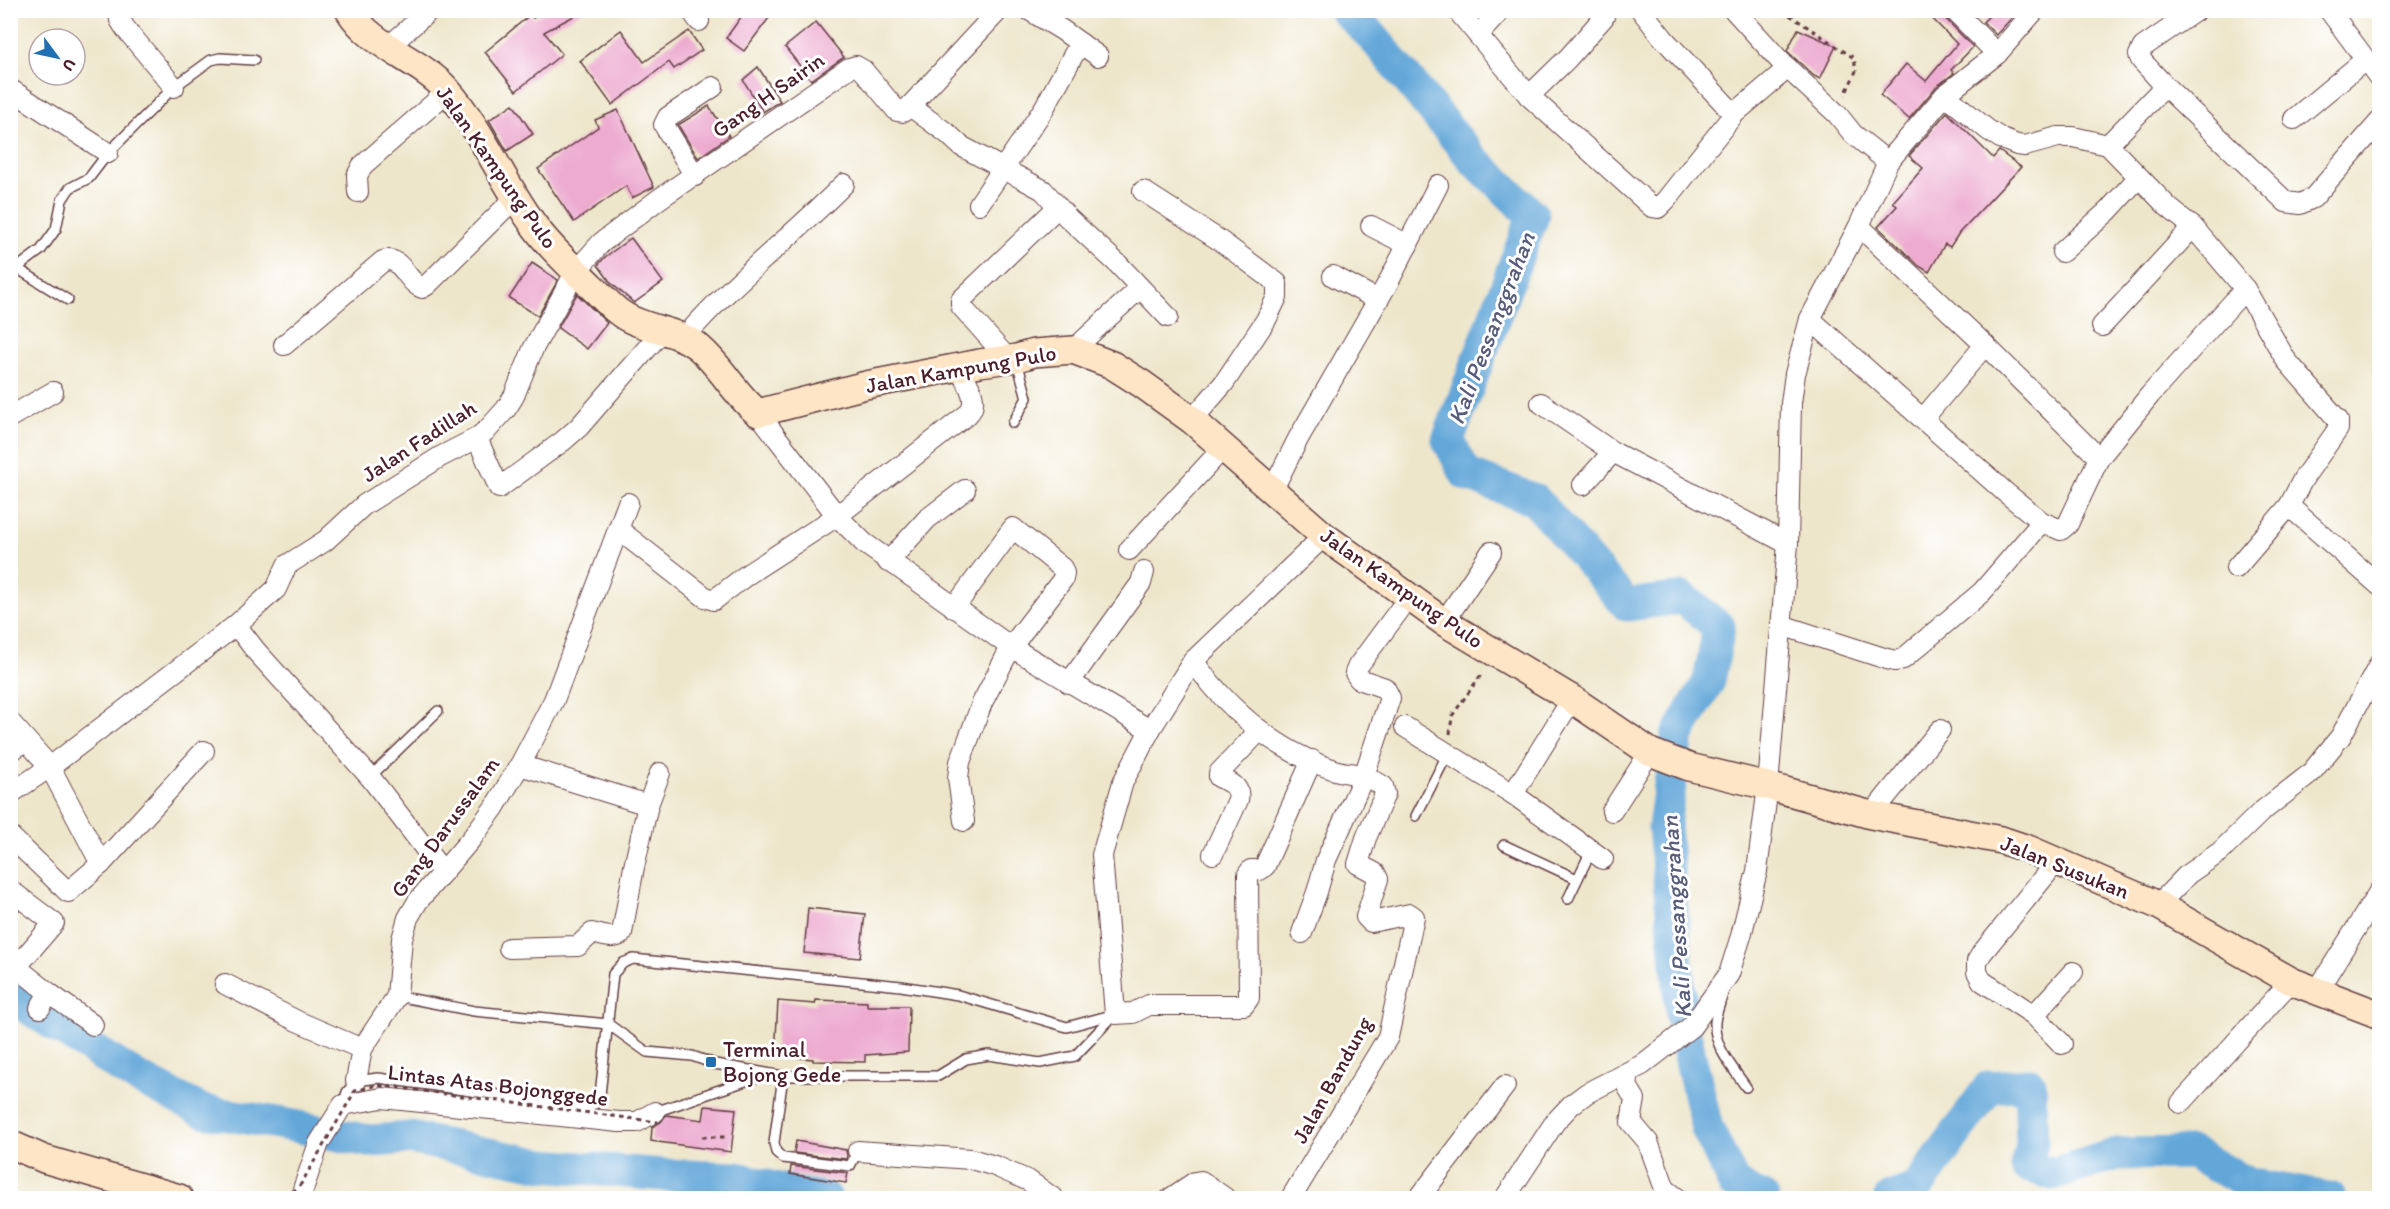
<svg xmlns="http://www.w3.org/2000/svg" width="2390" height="1209" viewBox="0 0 2390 1209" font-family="Itim,sans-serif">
  <rect width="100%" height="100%" fill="#fff"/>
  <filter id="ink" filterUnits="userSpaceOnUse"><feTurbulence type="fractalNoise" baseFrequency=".0167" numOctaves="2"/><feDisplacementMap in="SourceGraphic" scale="12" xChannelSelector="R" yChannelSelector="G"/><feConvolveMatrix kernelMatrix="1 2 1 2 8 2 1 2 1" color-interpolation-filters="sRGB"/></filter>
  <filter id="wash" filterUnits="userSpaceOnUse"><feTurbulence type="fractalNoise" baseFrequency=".008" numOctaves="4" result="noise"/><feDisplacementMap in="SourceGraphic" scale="24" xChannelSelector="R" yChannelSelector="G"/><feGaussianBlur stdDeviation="1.35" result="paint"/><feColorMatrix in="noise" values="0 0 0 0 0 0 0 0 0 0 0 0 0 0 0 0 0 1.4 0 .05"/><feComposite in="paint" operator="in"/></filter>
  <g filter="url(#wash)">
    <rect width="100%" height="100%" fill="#eee6cb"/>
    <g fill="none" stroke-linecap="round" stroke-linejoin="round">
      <g stroke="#64a7d9" stroke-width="33">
        <polyline points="1345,10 1372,36 1473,159 1533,216 1448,440 1466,474 1535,500 1627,605 1682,598 1719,627 1709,681 1677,736 1664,827 1683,1026 1707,1128 1734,1184 1763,1198"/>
        <polyline points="10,996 136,1077 203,1111 284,1124 369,1141 410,1138 543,1165 664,1175 737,1178 797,1194 826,1198"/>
        <polyline points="1890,1198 1917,1188 1989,1087 2030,1084 2032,1144 2026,1166 2054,1174 2117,1154 2192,1153 2248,1184 2330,1198"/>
      </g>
    </g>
    <g id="blocks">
      <g fill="#edabd0">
        <polygon points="548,10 585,10 544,32 562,54 516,91 485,52 530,15 533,18"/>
        <polygon points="746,10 775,10 744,51 726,38"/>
        <polygon points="1924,10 1942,10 1945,18 1973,47 1951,70 1954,73 1936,87 1909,119 1880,95 1906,64 1926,81 1957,44"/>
        <polygon points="1995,10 2019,10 1996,35 1983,22"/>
        <polygon points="816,22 844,57 811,80 785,47"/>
        <polygon points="1798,29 1836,46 1820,79 1814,76 1787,51"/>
        <polygon points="621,30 644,62 689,31 702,50 674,69 669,62 612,105 580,61"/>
        <polygon points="758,67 780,101 763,112 743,80"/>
        <polygon points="513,104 533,134 507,151 489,120"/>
        <polygon points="709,106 729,136 698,158 678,125"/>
        <polygon points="618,110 654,187 632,198 626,186 574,222 538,169 598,127 595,120"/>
        <polygon points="1947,112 1993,158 1999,151 2021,167 1959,233 1950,247 1945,244 1929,272 1919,266 1878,227 1897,206 1893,202 1923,168 1909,156"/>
        <polygon points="631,238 663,282 634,303 611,283 598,265 605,257"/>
        <polygon points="532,263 558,280 538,316 509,298"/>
        <polygon points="577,294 607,323 587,349 558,328"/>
        <polygon points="808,908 865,914 860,958 804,953"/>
        <polygon points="816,1000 867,1002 867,1006 909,1006 908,1052 865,1055 865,1062 813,1061 813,1059 775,1056 778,1001 815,1004"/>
        <polygon points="705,1106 736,1109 731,1152 651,1141 652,1127 661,1122 666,1115 703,1120"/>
        <polygon points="796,1141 846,1150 847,1156 846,1159 794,1153"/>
        <polygon points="791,1166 848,1173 846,1183 790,1174"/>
      </g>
    </g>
  </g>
  <g filter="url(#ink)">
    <use href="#blocks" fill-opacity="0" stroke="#633d43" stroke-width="1.5"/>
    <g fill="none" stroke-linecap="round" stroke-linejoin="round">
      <defs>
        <g id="lane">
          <polyline points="10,264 68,300"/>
          <polyline points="17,268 41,250 56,229 62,200 70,188 89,178 108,153 174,87 211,60 220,58 254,60"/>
          <polyline points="1013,423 1027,398 1017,361"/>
          <polyline points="370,777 438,711"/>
          <polyline points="1416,816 1448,753"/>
          <polyline points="1504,845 1577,879"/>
          <polyline points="1568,899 1591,851"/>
          <path d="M1723,993C1721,1002 1716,1012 1715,1022C1713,1046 1733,1068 1746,1087"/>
          <polyline points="397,996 474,1011 608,1024 647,1052 692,1056 715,1064 783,1076 938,1076 966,1059 989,1055 1040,1063 1075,1056 1114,1015"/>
          <polyline points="783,1076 774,1143 776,1152 783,1158 850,1166 858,1151"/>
          <polyline points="343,1105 347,1092 356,1081 378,1078 584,1107 595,1104 600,1095 613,974 623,963 633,959 901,986 958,995 1067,1027 1115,1014"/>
          <polyline points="655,1112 766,1074"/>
        </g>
        <g id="street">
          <polyline points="124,10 120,20 125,28 174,87"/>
          <polyline points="691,10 699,21"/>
          <polyline points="1029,10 1062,30 1098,56"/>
          <polyline points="1457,10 1529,96 1652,207 1658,208 1666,200 1734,114 1788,68"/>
          <polyline points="1641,10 1664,39 1734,114"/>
          <polyline points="1734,10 1783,64 1837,114 1853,134 1888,162"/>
          <polyline points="1954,10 1997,54"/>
          <polyline points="2329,10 2380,79"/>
          <polyline points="1478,35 1501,10"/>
          <polyline points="388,47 430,10"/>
          <polyline points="2165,86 2286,202 2300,204 2313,198 2380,121"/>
          <polyline points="10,89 108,153"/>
          <polyline points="1945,95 1988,130 2002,139 2017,145 2025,146 2058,137 2073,137 2108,145 2168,207 2193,227 2245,289 2286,360 2338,420 2338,429 2303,479 2289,506 2380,586"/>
          <polyline points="1529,96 1568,58 1604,17"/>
          <polyline points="910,106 948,134 961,146 1043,190 1068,218 1118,264 1168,317"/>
          <polyline points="2294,119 2365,60"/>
          <polyline points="2108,145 2165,86 2141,60 2139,55 2143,47 2197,10"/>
          <polyline points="695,176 664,125 668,117 713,87"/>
          <polyline points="1143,191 1219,240 1277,283 1277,297 1266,320 1224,383 1192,420"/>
          <polyline points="358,192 357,176 362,166 448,91"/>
          <polyline points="979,204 1043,110 1080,43"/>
          <polyline points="1371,226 1408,245"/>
          <polyline points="1859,226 1985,345 2099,458 2150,395 2245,289"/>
          <polyline points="2062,252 2108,211 2138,178"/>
          <polyline points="1333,276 1378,300"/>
          <polyline points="1810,319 2006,493 2042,522 2061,530 2068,524 2099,458"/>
          <polyline points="2102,326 2193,227"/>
          <path d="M685,337C733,281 792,237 844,184"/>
          <path d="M284,345L383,261C402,255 406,282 422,288L427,285L517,196"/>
          <polyline points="1073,350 1140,288"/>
          <polyline points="1008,359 961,306 961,300 1058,207"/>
          <polyline points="1541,403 1613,452 1788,544"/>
          <polyline points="758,413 837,516 864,543 1011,647 1150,730"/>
          <polyline points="10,417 53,392"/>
          <polyline points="1923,419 1985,345"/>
          <polyline points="477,438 499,488 563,441 579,427 663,330"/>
          <polyline points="1583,485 1613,452"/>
          <polyline points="1272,491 1298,439 1389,281 1438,185"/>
          <path d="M619,530L705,597L714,600L748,574L837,516L968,414C981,401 966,381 959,367"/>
          <polyline points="1129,550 1224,447"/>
          <polyline points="888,562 927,519 965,490"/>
          <polyline points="2236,568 2289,506"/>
          <polyline points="954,608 1013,528 1062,568 1064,573 1063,579 1011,647 982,703 960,762 958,778 964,821"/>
          <polyline points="1444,622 1491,552"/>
          <polyline points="236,625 276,589 287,565 325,541 364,505 440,457 477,438 488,429 506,409 514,396 533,349 576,271 601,243 659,199 849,68 856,66 863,70 897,111 903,112 910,106 999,10"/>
          <polyline points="1781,625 1887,659 1895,661 1903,659 1982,592 2042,522"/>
          <path d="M1193,661C1229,710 1276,751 1335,770C1343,773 1353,773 1362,775C1369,777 1376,782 1383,786L1385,794L1366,838L1358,864L1375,873L1378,879L1366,917L1371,922L1410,914L1414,917L1388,1037L1291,1198"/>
          <polyline points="1069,683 1141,583 1144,572"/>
          <polyline points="10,722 50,767 101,864 68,892 10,836"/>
          <polyline points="1405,727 1513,794 1572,699"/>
          <polyline points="10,752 26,740"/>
          <polyline points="1312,760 1265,866 1260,870 1251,870 1248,874 1249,998 1244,1005 1149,1005 1133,1013 1115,1014 1102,855 1123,782 1150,730 1193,661 1324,536"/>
          <polyline points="10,794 50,767 236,625 256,651 370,777 443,872"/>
          <polyline points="1513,794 1603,859"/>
          <polyline points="648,805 660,773"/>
          <polyline points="1612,811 1650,752"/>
          <polyline points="1871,815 1940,730"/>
          <path d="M1213,854L1238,800C1241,786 1230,783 1219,777V773L1260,730"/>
          <polyline points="2057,861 1982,953 1977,961 1977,972 1982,981 2034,1015 2062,1044"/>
          <polyline points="101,864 204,751"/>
          <polyline points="10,890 54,923 18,965 20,970 49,993"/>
          <polyline points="2158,905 2188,874 2220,852 2261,812 2310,774 2341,736 2380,663"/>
          <polyline points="1302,933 1317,892 1326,860 1364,776 1390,698 1385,688 1359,679 1355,673 1358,666 1409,597"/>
          <path d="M509,948L578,946L592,933C602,935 615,941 622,933L634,867L648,805L520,765"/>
          <polyline points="225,984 297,1021 362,1049"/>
          <polyline points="2317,991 2380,890"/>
          <polyline points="40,1008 49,993 93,1025"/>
          <polyline points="2034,1015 2073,972"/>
          <polyline points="1629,1072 1627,1086 1635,1099 1631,1122 1648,1142 1665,1189 1677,1198"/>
          <polyline points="356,1081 362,1049 397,996 402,939 408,918 418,901 472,838 494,808 520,765 554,700 628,503"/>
          <polyline points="2181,1103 2291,981"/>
          <polyline points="858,1151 971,1159 995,1166 1029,1181 1053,1198"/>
          <polyline points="300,1198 319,1143 343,1105 382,1098 619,1122 637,1122 655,1112"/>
          <polyline points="1171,1198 1195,1182 1201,1181 1225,1198"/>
          <polyline points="1419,1198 1505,1086"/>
          <polyline points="1505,1198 1555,1122 1571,1105 1587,1093 1642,1065 1692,1026 1729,974 1741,936 1757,871 1768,786 1788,544 1791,403 1795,374 1810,319 1859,226 1888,162 1945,95 1997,54 2035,10"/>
        </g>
        <g id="secondary">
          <path d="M349,10C372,48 418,58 447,90C483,131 503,184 536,228C552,250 573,268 592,287C603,297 613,310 626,317C649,330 676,330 697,346C721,365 734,394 758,413L866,385L980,363L1017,358L1034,353L1073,350L1112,365L1142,384L1192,420L1324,536L1355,558L1444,622L1572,699L1650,752L1689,767L1768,786L1871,815L2001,840L2028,849L2158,905L2291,981L2380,1015"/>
          <polyline points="10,1144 44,1159 179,1198"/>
        </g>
      </defs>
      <use href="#lane" stroke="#633d43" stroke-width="12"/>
      <use href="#street" stroke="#633d43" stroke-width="22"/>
      <use href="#secondary" stroke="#633d43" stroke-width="30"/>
      <g stroke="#633d43" stroke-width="3" stroke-dasharray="4.5 4.5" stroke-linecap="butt">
        <polyline points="1782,10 1854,58 1856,71 1845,95"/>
        <polyline points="1450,734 1452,716 1483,672"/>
        <polyline points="702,1137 729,1137"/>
      </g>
      <use href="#lane" stroke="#fff" stroke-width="9"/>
      <use href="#street" stroke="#fff" stroke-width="20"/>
      <use href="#secondary" stroke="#fde5c5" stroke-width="27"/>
      <polyline stroke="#633d43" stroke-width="3" stroke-dasharray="4.5 4.5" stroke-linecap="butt" points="286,1198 301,1184 355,1091 378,1085 658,1122"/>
    </g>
  </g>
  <rect fill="#1f6fb2" stroke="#fff" stroke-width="2" x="705" y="1056" width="12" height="12" rx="3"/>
  <g text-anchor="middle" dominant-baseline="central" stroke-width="6" stroke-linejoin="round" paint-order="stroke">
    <g font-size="22" fill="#4a1f2b" stroke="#fff">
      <text transform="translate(768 95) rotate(-35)">Gang H Sairin</text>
      <text transform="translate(497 167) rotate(55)">Jalan Kampung Pulo</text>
      <text transform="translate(961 369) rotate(-10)">Jalan Kampung Pulo</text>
      <text transform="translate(419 441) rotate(-33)">Jalan Fadillah</text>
      <text transform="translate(1402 588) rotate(35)">Jalan Kampung Pulo</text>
      <text transform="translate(445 827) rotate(-54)">Gang Darussalam</text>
      <text transform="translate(2065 867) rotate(22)">Jalan Susukan</text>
      <text transform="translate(1332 1080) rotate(-61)">Jalan Bandung</text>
      <text transform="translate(498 1085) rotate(7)">Lintas Atas Bojonggede</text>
    </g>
    <g font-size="22" fill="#4a1f2b" stroke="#fff" text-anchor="start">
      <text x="723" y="1049">Terminal<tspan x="723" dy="25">Bojong Gede</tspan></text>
    </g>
    <g font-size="24" font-style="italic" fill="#565c79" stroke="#fff">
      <text transform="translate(1491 328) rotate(-69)">Kali Pessanggrahan</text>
      <text transform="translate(1676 917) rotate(-94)">Kali Pessanggrahan</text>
    </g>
  </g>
  <rect width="2390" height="1209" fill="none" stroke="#fff" stroke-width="36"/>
  <g transform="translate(57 57) rotate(123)"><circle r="28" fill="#ffffff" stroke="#b7a5aa" stroke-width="1.5"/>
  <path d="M0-4.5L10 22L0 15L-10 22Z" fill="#1f6fb2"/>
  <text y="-9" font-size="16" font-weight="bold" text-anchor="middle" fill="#4a1f2b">U</text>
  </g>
</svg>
